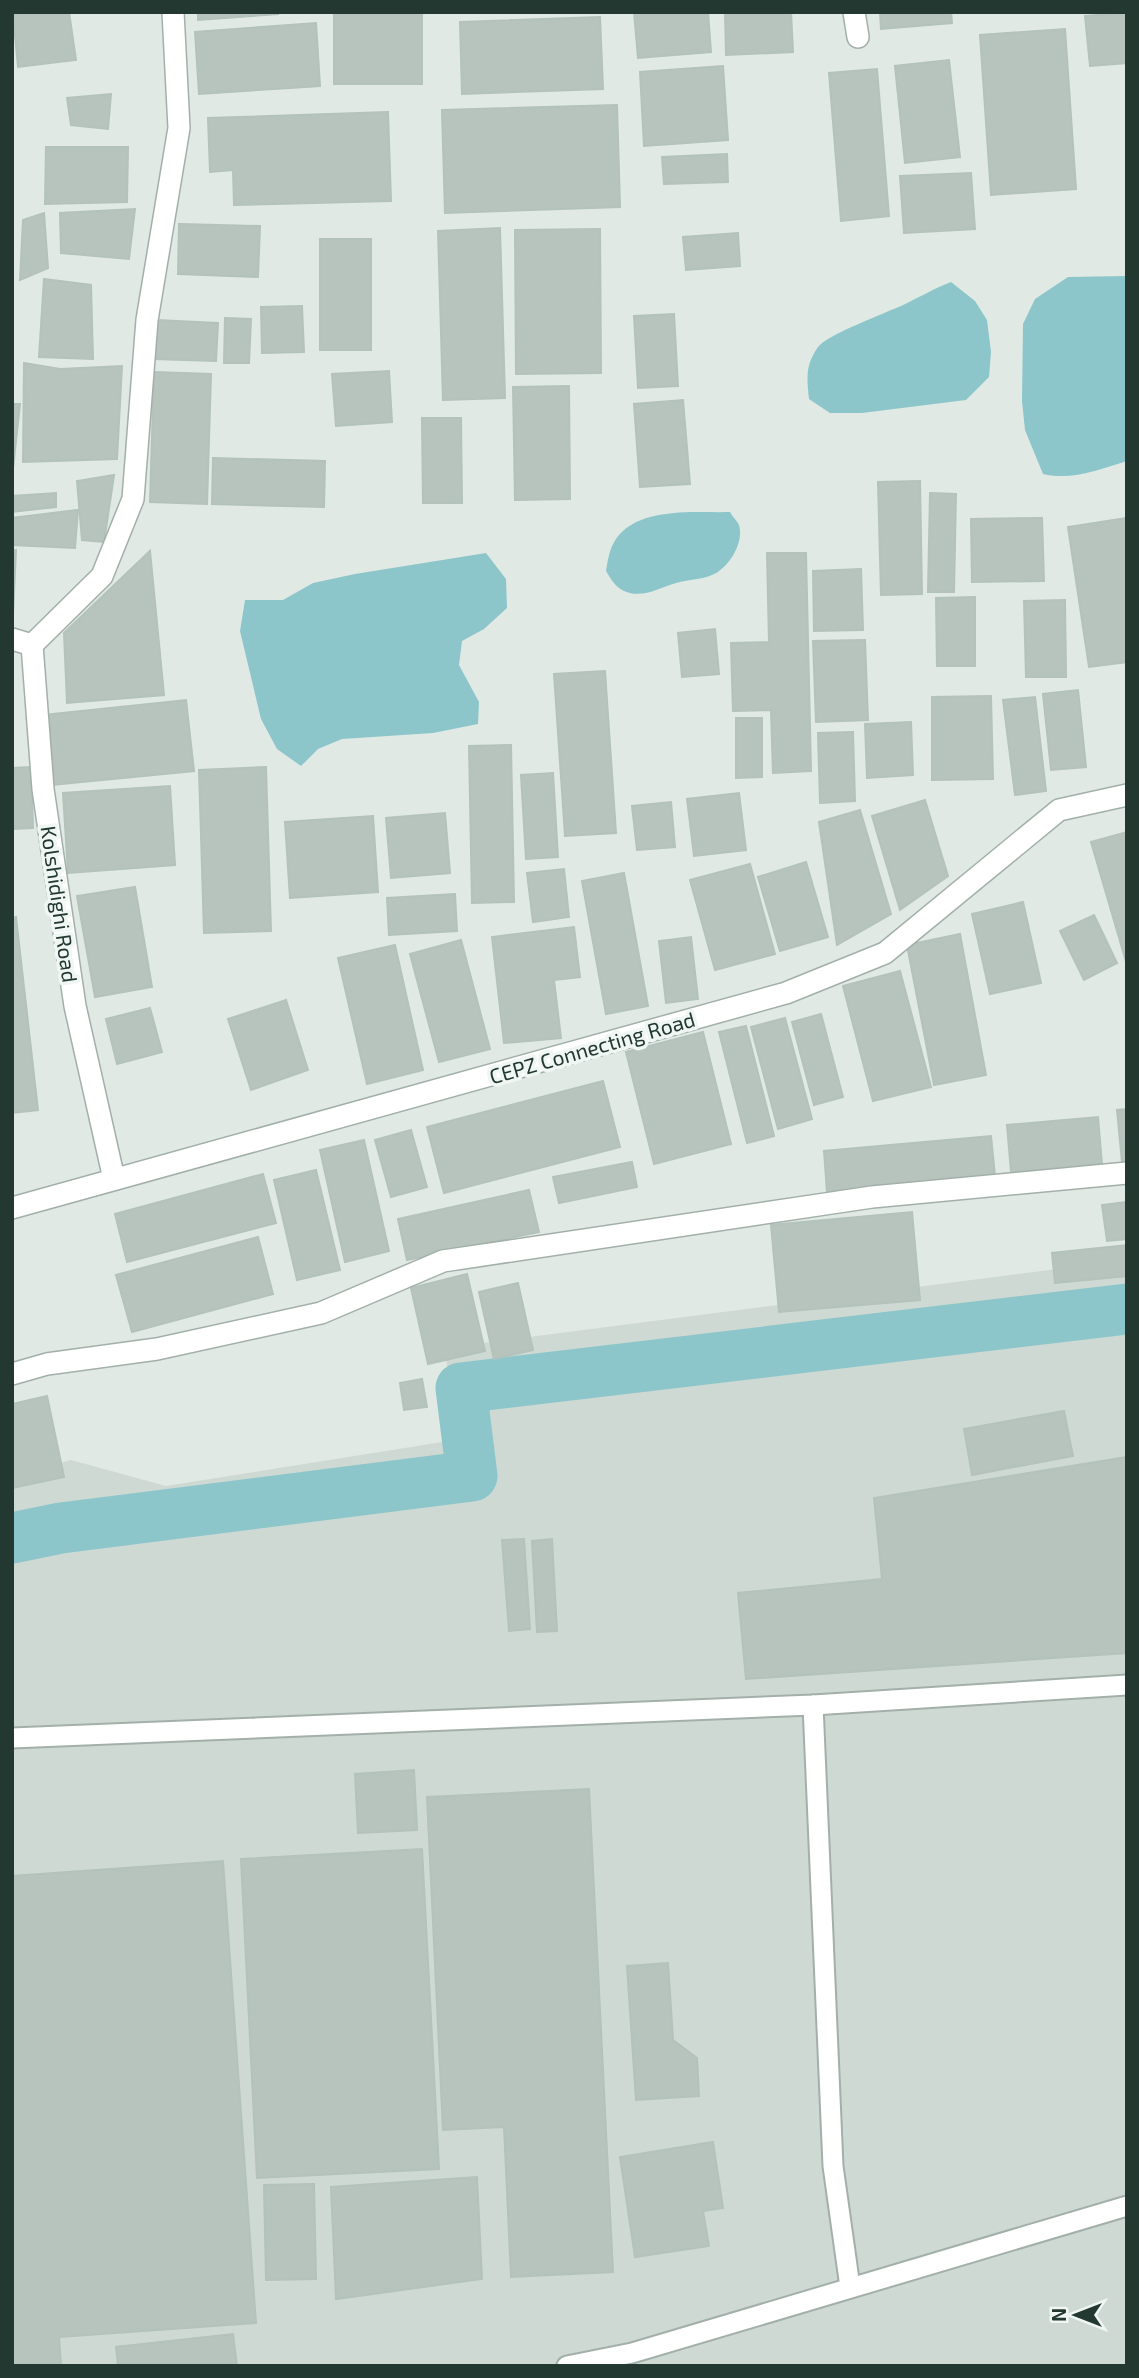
<svg xmlns="http://www.w3.org/2000/svg" width="1139" height="2378" viewBox="0 0 1139 2378" font-family="'Exo 2',sans-serif">
  <rect width="100%" height="100%" fill="#e0e9e4"/>
  <polygon fill="#ced9d3" points="1127,1260 1127,2366 12,2366 12,1477 71,1460 166,1486 455,1440 445,1348"/>
  <g fill="#8cc6ca">
    <path d="M1127,276V461C1101,469 1071,481 1043,474L1025,430L1022,401L1023,324L1035,299L1068,277Z"/>
    <path d="M951,282L975,301L987,320L991,352L989,377L966,400L862,413H830L809,399C807,377 805,366 818,347C827,335 885,313 901,306C918,298 933,289 951,282Z"/>
    <path d="M730,512C732,516 737,521 739,525C744,542 731,563 718,572C706,580 689,579 676,583C659,588 642,599 624,591C615,587 611,579 606,571C608,559 610,545 619,535C644,507 695,513 730,512Z"/>
    <polygon points="486,553 506,579 507,608 484,629 462,641 459,665 479,702 478,724 433,733 342,739 318,749 301,766 277,749 261,719 240,631 245,600 283,600 313,583 355,574"/>
  </g>
  <g fill="none" stroke-linecap="round" stroke-linejoin="round">
    <polyline stroke="#8cc6ca" stroke-width="51" points="12,1538 61,1528 472,1476 461,1388 1127,1309"/>
  </g>
  <g fill="#b6c4bd" stroke="#b3c2bb" stroke-width="2">
    <polygon points="46,12 69,12 76,60 18,67 13,14"/>
    <polygon points="198,12 278,12 278,14 198,20"/>
    <rect x="334" y="12" width="88" height="72"/>
    <polygon points="634,12 708,12 711,52 638,58"/>
    <polygon points="725,12 791,12 793,52 726,55"/>
    <polygon points="880,12 951,12 952,23 881,29"/>
    <polygon points="1127,13 1127,63 1090,66 1085,16"/>
    <polygon points="600,17 603,89 462,94 460,22"/>
    <polygon points="316,23 320,86 199,94 195,32"/>
    <polygon points="1065,29 1076,189 991,195 980,35"/>
    <polygon points="949,60 960,157 905,163 895,66"/>
    <polygon points="723,66 728,140 644,146 640,72"/>
    <polygon points="877,69 889,216 841,221 829,73"/>
    <polygon points="111,94 108,129 71,125 67,98"/>
    <polygon points="617,105 620,207 445,213 442,110"/>
    <polygon points="388,112 391,201 234,205 233,170 210,172 208,118"/>
    <polygon points="46,147 128,147 127,202 45,204"/>
    <polygon points="727,154 728,182 664,184 662,157"/>
    <polygon points="971,173 975,229 904,233 900,176"/>
    <polygon points="135,209 129,259 61,253 60,213"/>
    <polygon points="44,213 48,268 20,280 23,220"/>
    <polygon points="179,224 260,226 258,277 178,274"/>
    <polygon points="500,228 505,398 443,400 438,231"/>
    <polygon points="600,229 601,373 516,374 515,230"/>
    <polygon points="738,233 740,266 686,270 683,237"/>
    <rect x="320" y="239" width="51" height="111"/>
    <polygon points="44,279 91,285 93,359 39,357"/>
    <polygon points="302,306 304,352 262,353 261,307"/>
    <polygon points="674,314 678,386 638,388 634,316"/>
    <polygon points="225,318 251,319 249,363 224,363"/>
    <polygon points="156,320 218,323 216,361 154,359"/>
    <polygon points="24,363 60,369 122,366 117,459 23,462"/>
    <polygon points="389,371 392,422 336,426 332,374"/>
    <polygon points="154,372 211,374 207,504 150,502"/>
    <polygon points="569,386 570,499 515,500 513,387"/>
    <polygon points="683,400 690,484 640,487 634,404"/>
    <polygon points="12,404 20,404 12,478"/>
    <polygon points="422,418 461,418 462,503 423,503"/>
    <polygon points="213,458 325,461 324,507 212,504"/>
    <polygon points="114,475 104,542 82,540 77,481"/>
    <polygon points="920,481 922,594 881,595 878,482"/>
    <polygon points="56,493 56,507 12,512 12,496"/>
    <polygon points="930,493 956,494 954,592 928,592"/>
    <polygon points="78,510 75,548 12,545 12,518"/>
    <polygon points="1042,518 1044,581 972,582 971,519"/>
    <polygon points="1127,518 1127,662 1089,667 1068,527"/>
    <polygon points="16,550 13,614 12,614 12,551"/>
    <polygon points="150,551 164,695 67,703 64,633"/>
    <polygon points="767,553 806,553 811,771 773,773 771,710 733,711 731,643 769,642"/>
    <polygon points="861,569 863,630 814,631 813,571"/>
    <polygon points="975,597 975,666 937,666 936,598"/>
    <polygon points="1065,600 1066,677 1026,677 1024,601"/>
    <polygon points="715,629 719,674 682,677 678,633"/>
    <polygon points="865,640 868,720 816,722 813,641"/>
    <polygon points="605,671 616,833 565,836 554,674"/>
    <polygon points="1078,690 1086,767 1051,770 1043,694"/>
    <polygon points="991,696 993,779 932,780 932,697"/>
    <polygon points="1035,697 1046,791 1015,795 1003,700"/>
    <polygon points="186,700 194,771 52,785 44,715"/>
    <polygon points="736,718 762,718 762,777 736,778"/>
    <polygon points="911,722 913,775 867,778 865,724"/>
    <polygon points="853,732 855,801 820,803 818,733"/>
    <polygon points="511,745 514,902 472,903 469,746"/>
    <polygon points="31,767 33,828 12,829 12,768"/>
    <polygon points="266,767 271,931 204,933 199,770"/>
    <polygon points="553,773 558,857 526,859 521,775"/>
    <polygon points="170,786 175,865 68,873 63,793"/>
    <polygon points="739,793 746,850 694,856 687,799"/>
    <polygon points="925,800 948,876 900,910 872,816"/>
    <polygon points="671,802 675,847 637,850 632,806"/>
    <polygon points="860,810 891,914 837,945 819,822"/>
    <polygon points="445,813 450,873 391,878 386,818"/>
    <polygon points="373,816 378,892 290,898 285,822"/>
    <polygon points="1127,832 1127,965 1091,842"/>
    <polygon points="806,862 828,937 780,951 758,877"/>
    <polygon points="750,864 775,954 715,970 690,880"/>
    <polygon points="564,869 569,917 533,922 527,873"/>
    <polygon points="624,873 648,1006 606,1014 582,881"/>
    <polygon points="135,887 152,987 95,997 77,896"/>
    <polygon points="455,894 457,931 389,935 387,898"/>
    <polygon points="1023,902 1041,983 990,994 972,914"/>
    <polygon points="1094,915 1117,963 1084,980 1060,931"/>
    <polygon points="16,917 38,1110 12,1113 12,918"/>
    <polygon points="574,927 580,977 554,980 561,1038 504,1043 492,937"/>
    <polygon points="960,934 986,1075 934,1085 907,945"/>
    <polygon points="691,937 698,999 666,1003 659,941"/>
    <polygon points="461,940 490,1049 439,1062 410,954"/>
    <polygon points="395,945 423,1070 367,1084 338,958"/>
    <polygon points="900,971 931,1087 873,1101 843,986"/>
    <polygon points="286,1000 308,1070 251,1090 228,1019"/>
    <polygon points="150,1008 162,1052 117,1064 106,1019"/>
    <polygon points="821,1014 843,1097 814,1105 792,1022"/>
    <polygon points="785,1018 812,1119 778,1129 751,1027"/>
    <polygon points="746,1026 774,1136 747,1143 719,1032"/>
    <polygon points="703,1032 731,1144 654,1164 626,1052"/>
    <polygon points="603,1081 620,1147 444,1193 427,1127"/>
    <polygon points="1127,1109 1127,1162 1122,1162 1117,1110"/>
    <polygon points="1098,1117 1102,1164 1011,1172 1007,1125"/>
    <polygon points="411,1130 427,1187 391,1197 375,1140"/>
    <polygon points="991,1136 995,1176 827,1192 824,1151"/>
    <polygon points="364,1140 389,1251 345,1262 320,1150"/>
    <polygon points="632,1162 637,1187 559,1203 553,1177"/>
    <polygon points="316,1170 340,1270 297,1280 274,1180"/>
    <polygon points="263,1174 276,1223 127,1262 115,1214"/>
    <polygon points="529,1190 539,1232 407,1260 398,1219"/>
    <polygon points="1127,1202 1127,1239 1107,1241 1102,1205"/>
    <polygon points="912,1212 920,1300 779,1312 771,1225"/>
    <polygon points="258,1237 273,1294 132,1332 116,1275"/>
    <polygon points="1127,1245 1127,1276 1055,1283 1052,1253"/>
    <polygon points="467,1274 485,1351 428,1364 411,1288"/>
    <polygon points="518,1283 533,1350 494,1359 479,1292"/>
    <polygon points="422,1379 427,1407 404,1410 400,1383"/>
    <polygon points="47,1396 64,1477 12,1488 12,1404"/>
    <polygon points="1064,1411 1073,1456 972,1475 964,1429"/>
    <polygon points="1127,1457 1127,1653 746,1679 738,1593 882,1579 874,1498"/>
    <polygon points="524,1539 530,1629 509,1631 502,1540"/>
    <polygon points="552,1539 557,1631 537,1632 532,1541"/>
    <polygon points="414,1770 417,1830 358,1833 355,1774"/>
    <polygon points="589,1789 613,2272 511,2277 504,2127 443,2130 427,1797"/>
    <polygon points="422,1849 439,2169 257,2178 241,1859"/>
    <polygon points="223,1861 256,2323 59,2337 61,2366 12,2366 12,1876"/>
    <polygon points="668,1963 673,2040 697,2058 699,2096 636,2100 627,1966"/>
    <polygon points="713,2142 723,2208 703,2211 709,2246 635,2257 620,2157"/>
    <polygon points="477,2177 482,2279 336,2299 331,2187"/>
    <polygon points="314,2184 316,2279 266,2280 264,2185"/>
    <polygon points="233,2334 237,2366 118,2366 116,2347"/>
  </g>
  <g fill="none" stroke-linecap="round" stroke-linejoin="round">
    <defs>
      <g id="service">
        <polyline points="813,1705 833,2166 850,2287"/>
        <polyline points="12,1738 813,1705 1127,1685"/>
        <polyline points="567,2366 632,2353 1127,2206"/>
      </g>
      <g id="minor">
        <polyline points="854,12 858,37"/>
        <polyline points="12,639 32,645 43,789 75,1006 114,1179"/>
        <polyline points="32,645 102,576 133,499 147,320 179,128 173,12"/>
        <polyline points="12,1208 786,993 885,953 1059,810 1127,795"/>
        <polyline points="12,1374 47,1364 157,1349 321,1313 443,1261 872,1197 1127,1173"/>
      </g>
    </defs>
    <use href="#service" stroke="#a3b0aa" stroke-width="23"/>
    <use href="#minor" stroke="#a3b0aa" stroke-width="24"/>
    <use href="#service" stroke="#fff" stroke-width="19"/>
    <use href="#minor" stroke="#fff" stroke-width="21"/>
  </g>
  <g text-anchor="middle" dominant-baseline="central" stroke-width="7" stroke-linejoin="round" paint-order="stroke">
    <g font-size="21" fill="#223830" stroke="#f0f6f3">
      <text transform="translate(60 904) rotate(82)">Kolshidighi Road</text>
      <text transform="translate(592 1047) rotate(-16)">CEPZ Connecting Road</text>
    </g>
  </g>
  <rect width="1139" height="2378" fill="none" stroke="#223830" stroke-width="28"/>
  <g transform="translate(1076 2315) rotate(270)" stroke="#f0f6f3" stroke-width="5" paint-order="stroke">
  <path d="M0-5L12 26L0 18L-12 26Z" fill="#223830"/>
  <text y="-10" font-size="19" font-weight="bold" text-anchor="middle" fill="#223830">N</text>
  </g>
</svg>
